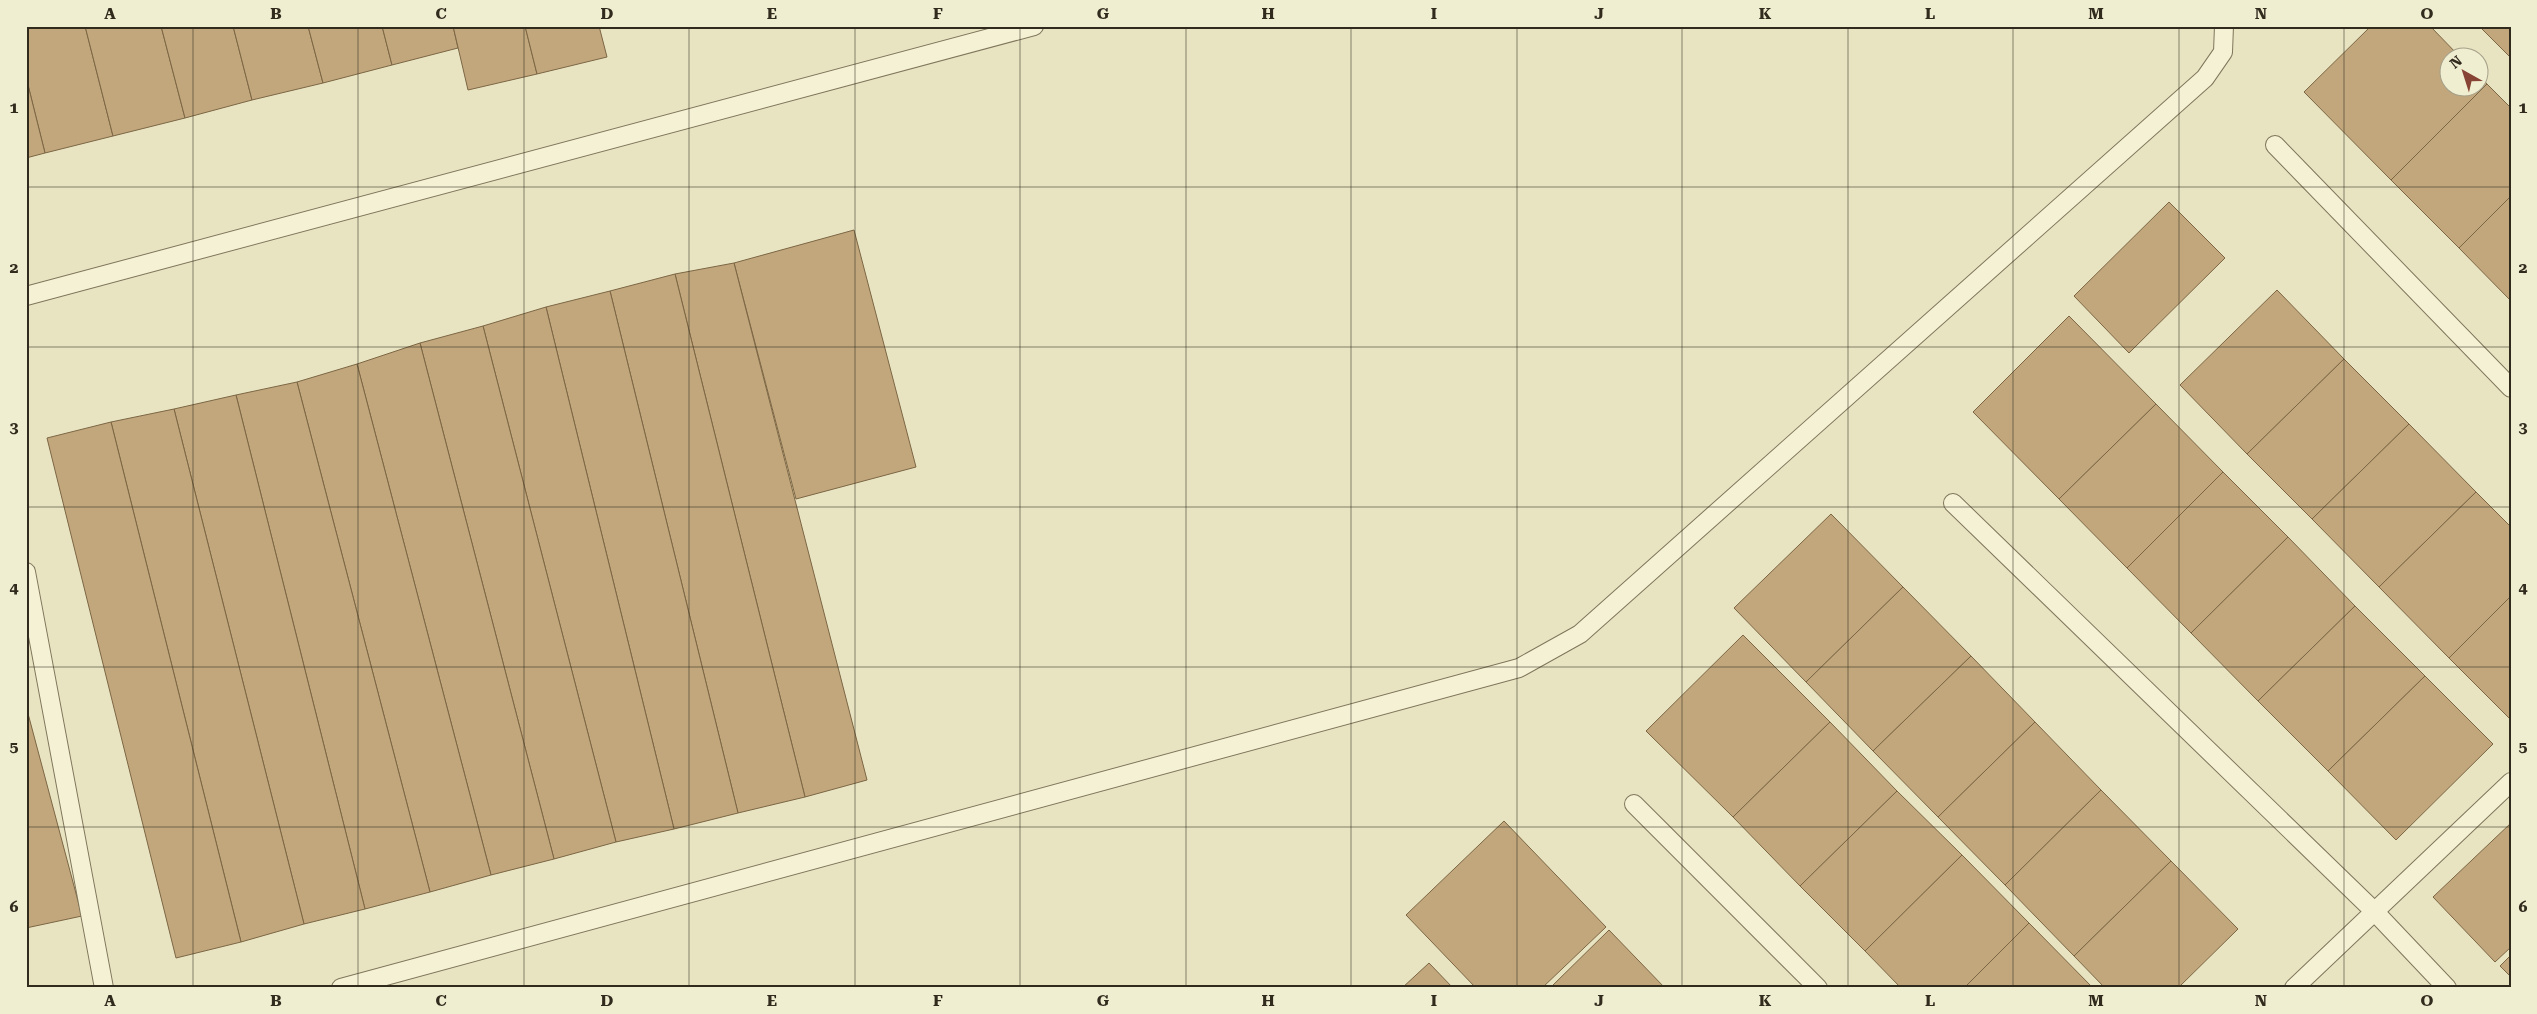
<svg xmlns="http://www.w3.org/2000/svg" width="2537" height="1014" viewBox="0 0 2537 1014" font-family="'Roboto Serif',serif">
  <rect width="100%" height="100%" fill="#e8e4c2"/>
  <g fill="#c2a77d" stroke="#7c6644">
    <polygon points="26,26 85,26 113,136 45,153 26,77"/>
    <polygon points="85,26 161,26 185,118 113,136"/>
    <polygon points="161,26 233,26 252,100 185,118"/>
    <polygon points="233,26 308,26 323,83 252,100"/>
    <polygon points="308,26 382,26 392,65 323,83"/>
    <polygon points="382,26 453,26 458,48 392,65"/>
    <polygon points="453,26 525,26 537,74 468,90"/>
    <polygon points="525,26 599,26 607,57 537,74"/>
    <polygon points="2371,26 2430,26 2461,58 2450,58 2450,88 2480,88 2480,76 2487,84 2391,180 2304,92"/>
    <polygon points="2479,26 2511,26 2511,58"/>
    <polygon points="26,77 45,153 26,158"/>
    <polygon points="2487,84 2511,108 2511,196 2459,248 2391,180"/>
    <polygon points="2511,196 2511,301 2459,248"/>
    <polygon points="2169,202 2225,258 2129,353 2074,296"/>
    <polygon points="854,230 916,467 796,499 734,263"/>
    <polygon points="734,263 867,780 805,797 675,274"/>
    <polygon points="675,274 805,797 738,813 610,291"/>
    <polygon points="2277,290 2344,359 2247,454 2180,385"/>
    <polygon points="610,291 738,813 674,829 546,307"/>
    <polygon points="546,307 674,829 616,842 483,326"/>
    <polygon points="2069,316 2156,404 2059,499 1973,412"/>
    <polygon points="483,326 616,842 554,859 420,343"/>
    <polygon points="420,343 554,859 491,875 357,364"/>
    <polygon points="2344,359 2409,424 2312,519 2247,454"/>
    <polygon points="357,364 491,875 430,892 297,382"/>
    <polygon points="297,382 430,892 365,909 236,395"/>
    <polygon points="236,395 365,909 304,924 174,409"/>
    <polygon points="2156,404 2223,472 2127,568 2059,499"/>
    <polygon points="174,409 304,924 241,942 111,422"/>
    <polygon points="111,422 241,942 176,958 47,438"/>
    <polygon points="2409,424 2476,492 2379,587 2312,519"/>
    <polygon points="2223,472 2288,537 2191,633 2127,568"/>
    <polygon points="2476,492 2511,527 2511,596 2449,658 2379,587"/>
    <polygon points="1831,514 1903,587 1806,682 1734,608"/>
    <polygon points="2288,537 2355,606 2258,701 2191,633"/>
    <polygon points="1903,587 1971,656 1873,751 1806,682"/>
    <polygon points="2511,596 2511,720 2449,658"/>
    <polygon points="2355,606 2425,676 2328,771 2258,701"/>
    <polygon points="1743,635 1830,722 1733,817 1646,731"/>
    <polygon points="1971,656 2035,722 1938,817 1873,751"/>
    <polygon points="2425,676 2493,744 2396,840 2328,771"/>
    <polygon points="26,706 82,916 26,928"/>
    <polygon points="1830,722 1897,791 1800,886 1733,817"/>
    <polygon points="2035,722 2101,790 2005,885 1938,817"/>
    <polygon points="2101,790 2171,861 2074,956 2005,885"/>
    <polygon points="1897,791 1962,855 1865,951 1800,886"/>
    <polygon points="1504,821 1606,927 1542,988 1476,988 1406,915"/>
    <polygon points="2511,823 2511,947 2495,962 2433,897"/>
    <polygon points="1962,855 2029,923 1964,988 1901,988 1865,951"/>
    <polygon points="2171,861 2238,929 2178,988 2105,988 2074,956"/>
    <polygon points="2029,923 2093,988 1964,988"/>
    <polygon points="1609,930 1665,988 1550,988"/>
    <polygon points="2511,955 2511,977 2500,966"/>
    <polygon points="1429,963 1453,988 1402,988"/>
  </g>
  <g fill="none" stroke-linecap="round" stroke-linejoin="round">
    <defs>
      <g id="lane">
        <polyline points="2275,145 2511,388"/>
        <polyline points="26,296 1034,26"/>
        <polyline points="1953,503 2374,911 2447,988"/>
        <polyline points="26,572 104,988"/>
        <polyline points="1634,804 1818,988"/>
        <polyline points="341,988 1519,668 1580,634 2205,78 2223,52 2224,26"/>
        <polyline points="2294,988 2511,782"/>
      </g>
    </defs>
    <use href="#lane" stroke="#80765c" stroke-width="20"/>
    <use href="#lane" stroke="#f4f1d4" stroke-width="18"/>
  </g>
  <path fill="none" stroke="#312b1e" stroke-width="1" stroke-opacity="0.55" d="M193,26V988M358,26V988M524,26V988M689,26V988M855,26V988M1020,26V988M1186,26V988M1351,26V988M1517,26V988M1682,26V988M1848,26V988M2013,26V988M2179,26V988M2344,26V988M26,187H2511M26,347H2511M26,507H2511M26,667H2511M26,827H2511"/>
  <rect width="2537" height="1014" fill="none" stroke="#f0eed1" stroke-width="55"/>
  <g transform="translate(2464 72) rotate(321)"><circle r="24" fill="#f0eed1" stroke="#a4a089"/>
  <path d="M0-4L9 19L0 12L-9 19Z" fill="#874333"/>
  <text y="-8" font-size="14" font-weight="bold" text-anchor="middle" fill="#312b1e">N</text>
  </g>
  <rect x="28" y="28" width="2482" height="958" fill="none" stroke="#312b1e" stroke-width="2"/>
  <g font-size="16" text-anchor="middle" font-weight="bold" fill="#312b1e">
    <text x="110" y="19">A</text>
    <text x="276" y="19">B</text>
    <text x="441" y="19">C</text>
    <text x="607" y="19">D</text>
    <text x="772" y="19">E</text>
    <text x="938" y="19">F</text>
    <text x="1103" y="19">G</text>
    <text x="1268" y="19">H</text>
    <text x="1434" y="19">I</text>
    <text x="1599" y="19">J</text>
    <text x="1765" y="19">K</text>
    <text x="1930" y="19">L</text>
    <text x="2096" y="19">M</text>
    <text x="2261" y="19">N</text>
    <text x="2427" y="19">O</text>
    <text x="14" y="113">1</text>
    <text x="2523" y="113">1</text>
    <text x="14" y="273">2</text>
    <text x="2523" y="273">2</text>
    <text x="14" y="433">3</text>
    <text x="2523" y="433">3</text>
    <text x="14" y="593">4</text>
    <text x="2523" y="593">4</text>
    <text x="14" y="752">5</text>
    <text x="2523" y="752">5</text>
    <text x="14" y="912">6</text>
    <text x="2523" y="912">6</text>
    <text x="110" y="1006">A</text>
    <text x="276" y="1006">B</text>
    <text x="441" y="1006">C</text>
    <text x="607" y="1006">D</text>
    <text x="772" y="1006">E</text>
    <text x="938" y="1006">F</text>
    <text x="1103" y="1006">G</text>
    <text x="1268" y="1006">H</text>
    <text x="1434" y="1006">I</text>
    <text x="1599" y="1006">J</text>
    <text x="1765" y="1006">K</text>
    <text x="1930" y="1006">L</text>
    <text x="2096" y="1006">M</text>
    <text x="2261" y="1006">N</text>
    <text x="2427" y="1006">O</text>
  </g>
</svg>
